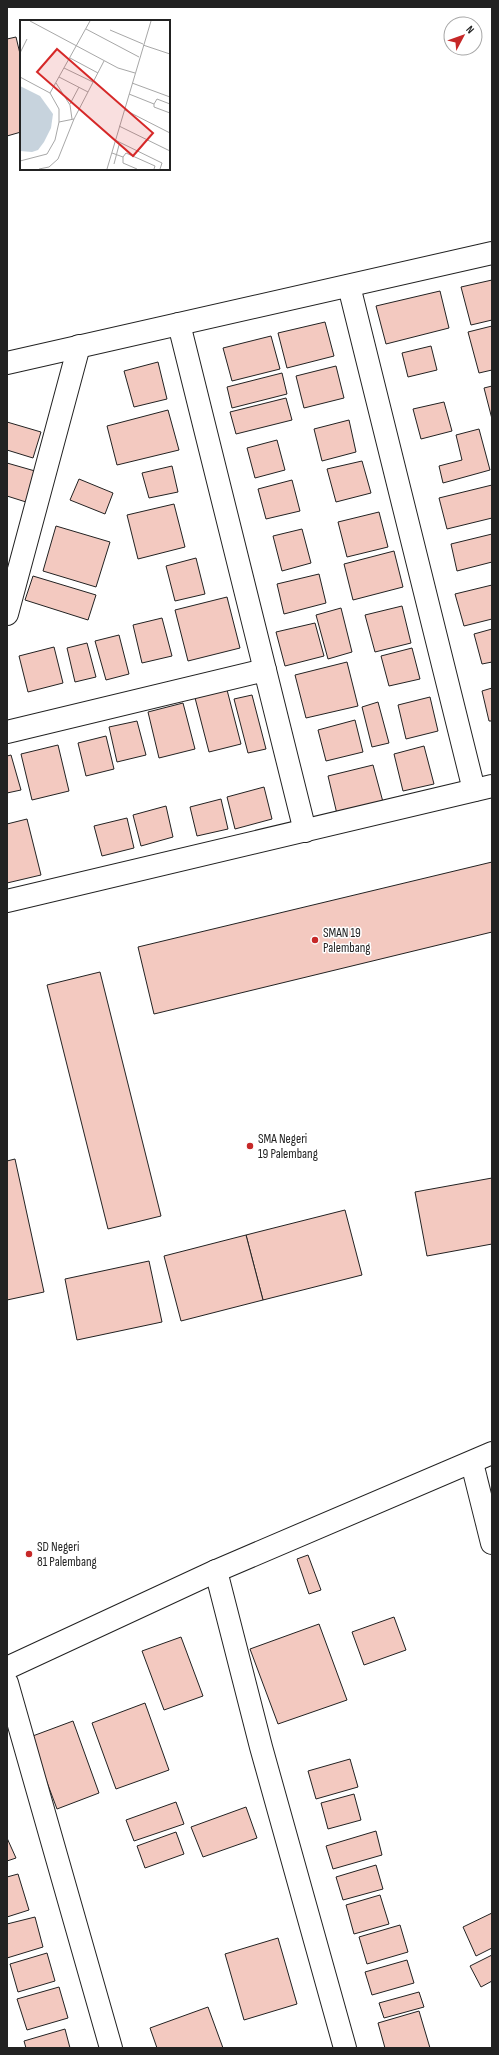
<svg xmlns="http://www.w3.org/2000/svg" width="499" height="2055" viewBox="0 0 499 2055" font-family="'Sofia Sans Condensed',sans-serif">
  <rect width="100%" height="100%" fill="#fff"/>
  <g fill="#f3c9c0" stroke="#222">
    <polygon points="16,37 21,58 21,132 7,136 7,39"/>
    <polygon points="492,280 492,320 471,325 461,287"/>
    <polygon points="440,291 449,328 386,344 376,306"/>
    <polygon points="325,322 334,356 287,368 278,333"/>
    <polygon points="492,326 492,370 479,373 468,332"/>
    <polygon points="271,336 280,369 232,381 223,348"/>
    <polygon points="431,346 437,370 408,377 402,353"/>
    <polygon points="158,362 167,399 134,407 124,371"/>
    <polygon points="336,366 344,398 304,408 296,376"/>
    <polygon points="282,373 287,394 232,408 227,387"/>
    <polygon points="492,386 492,419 484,388"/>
    <polygon points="286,398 292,420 236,434 230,412"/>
    <polygon points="444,402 452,431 421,439 413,409"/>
    <polygon points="168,410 179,450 117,465 107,426"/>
    <polygon points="349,420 356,452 322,461 314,429"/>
    <polygon points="7,422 41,432 33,458 7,450"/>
    <polygon points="479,429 490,470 443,483 439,466 462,460 456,435"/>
    <polygon points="277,440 285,470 255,478 247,448"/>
    <polygon points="362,461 371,493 336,502 327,469"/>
    <polygon points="7,463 35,471 26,502 7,496"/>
    <polygon points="172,466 178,492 149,498 142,473"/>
    <polygon points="79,479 113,493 105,514 70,500"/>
    <polygon points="292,480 300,511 266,519 258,489"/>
    <polygon points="492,485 492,518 447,529 439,498"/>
    <polygon points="174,504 185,547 138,559 127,515"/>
    <polygon points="379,512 388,547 347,557 338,522"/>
    <polygon points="56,526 110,542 96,587 43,571"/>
    <polygon points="302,529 311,563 282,571 273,536"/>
    <polygon points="492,534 492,562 457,571 451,544"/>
    <polygon points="394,551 403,587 353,600 344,564"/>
    <polygon points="196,558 205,594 175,601 166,566"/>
    <polygon points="319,574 326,603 284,614 277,584"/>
    <polygon points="33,576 96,595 88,620 25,600"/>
    <polygon points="492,585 492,619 464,626 455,594"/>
    <polygon points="227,597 240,648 188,661 175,610"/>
    <polygon points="402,606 411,643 375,652 365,615"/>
    <polygon points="341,608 352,652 328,659 316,615"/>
    <polygon points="162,618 172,656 142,663 133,625"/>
    <polygon points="315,623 324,656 285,666 276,632"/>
    <polygon points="492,629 492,662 482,664 474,634"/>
    <polygon points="119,635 129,674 106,680 95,641"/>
    <polygon points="87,643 96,677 75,682 67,648"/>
    <polygon points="54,647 63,683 28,692 19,656"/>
    <polygon points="412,648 420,679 389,686 381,656"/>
    <polygon points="347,662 358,706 306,718 295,675"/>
    <polygon points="226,686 241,744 209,752 194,694"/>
    <polygon points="492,688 492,721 489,721 482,691"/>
    <polygon points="252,695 266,749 248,753 234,699"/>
    <polygon points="430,697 438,731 406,739 398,705"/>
    <polygon points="378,702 389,743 372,747 362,707"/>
    <polygon points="183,703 195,749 159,758 148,712"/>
    <polygon points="355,720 363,752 326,761 318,730"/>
    <polygon points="137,721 146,755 117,762 109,727"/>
    <polygon points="106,736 114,769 86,776 78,743"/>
    <polygon points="58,745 69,791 32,800 21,754"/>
    <polygon points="424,746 434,784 403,791 394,754"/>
    <polygon points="11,755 21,790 7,793 7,756"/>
    <polygon points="373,765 383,802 337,814 328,776"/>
    <polygon points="264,787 272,819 235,829 227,797"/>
    <polygon points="221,799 228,829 197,836 190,807"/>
    <polygon points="166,806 173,837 141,846 133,815"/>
    <polygon points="127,818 134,848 102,856 94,826"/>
    <polygon points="27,819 41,875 7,883 7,824"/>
    <polygon points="492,862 492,932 154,1014 138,947"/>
    <polygon points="100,972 161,1216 108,1229 47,985"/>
    <polygon points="15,1159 44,1292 7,1300 7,1161"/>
    <polygon points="492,1178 492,1244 427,1256 415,1192"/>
    <polygon points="345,1210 362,1275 263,1300 246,1235"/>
    <polygon points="246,1235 263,1300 181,1321 164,1256"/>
    <polygon points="149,1261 162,1322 77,1340 65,1279"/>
    <polygon points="308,1555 321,1590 309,1594 297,1559"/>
    <polygon points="394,1617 406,1650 364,1665 352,1632"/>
    <polygon points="319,1624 347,1700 278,1724 250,1649"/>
    <polygon points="181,1637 203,1696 164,1710 142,1651"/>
    <polygon points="145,1703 169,1770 116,1789 92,1723"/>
    <polygon points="73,1721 99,1793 57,1809 30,1737"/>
    <polygon points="350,1759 358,1787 316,1799 308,1771"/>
    <polygon points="354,1794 361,1820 328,1829 321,1803"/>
    <polygon points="176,1802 184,1824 134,1841 126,1820"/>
    <polygon points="246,1807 257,1838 203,1857 191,1827"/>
    <polygon points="376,1831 382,1855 333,1869 326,1846"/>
    <polygon points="176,1832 184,1854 145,1868 137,1846"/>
    <polygon points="7,1838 16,1858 7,1861"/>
    <polygon points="376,1865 383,1889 343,1900 336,1877"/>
    <polygon points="18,1874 29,1910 7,1917 7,1877"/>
    <polygon points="380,1895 389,1924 354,1934 346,1905"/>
    <polygon points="492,1913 492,1948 476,1956 463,1927"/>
    <polygon points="35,1917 43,1947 7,1958 7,1924"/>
    <polygon points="400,1925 408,1952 367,1964 359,1937"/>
    <polygon points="278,1938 297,2004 244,2020 225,1954"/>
    <polygon points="47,1953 55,1981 18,1992 10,1964"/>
    <polygon points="492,1955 492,1981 481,1987 470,1966"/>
    <polygon points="407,1960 414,1983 372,1995 365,1972"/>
    <polygon points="59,1987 68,2018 27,2030 17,1999"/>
    <polygon points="419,1992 424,2007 384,2018 379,2003"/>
    <polygon points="208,2007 223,2048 157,2048 150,2028"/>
    <polygon points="419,2011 430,2048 385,2048 378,2023"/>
    <polygon points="65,2029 70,2048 26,2048 24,2041"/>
  </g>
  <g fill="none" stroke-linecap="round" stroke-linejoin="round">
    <defs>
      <g id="street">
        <polyline points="349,286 474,790"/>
        <polyline points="179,324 305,831"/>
        <polyline points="7,363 492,253"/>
        <polyline points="7,614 79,346"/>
        <polyline points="7,732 265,670"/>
        <polyline points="7,901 492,786"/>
        <polyline points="472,1463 492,1543"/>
        <polyline points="216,1571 261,1747 345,2048"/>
        <polyline points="7,1668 216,1571 492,1453"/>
        <polyline points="7,1683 111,2048"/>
      </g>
    </defs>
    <use href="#street" stroke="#222" stroke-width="24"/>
    <use href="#street" stroke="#fff" stroke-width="22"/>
  </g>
  <g fill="#c62828" stroke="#fff" stroke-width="1.5">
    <circle cx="315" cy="940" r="4"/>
    <circle cx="250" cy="1146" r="4"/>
    <circle cx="29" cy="1554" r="4"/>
  </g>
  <g text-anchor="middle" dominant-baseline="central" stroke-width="3" stroke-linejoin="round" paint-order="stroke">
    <g font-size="13" fill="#222" stroke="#fff" text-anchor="start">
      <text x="323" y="933">SMAN 19<tspan x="323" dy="15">Palembang</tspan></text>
      <text x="258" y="1139">SMA Negeri<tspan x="258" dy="15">19 Palembang</tspan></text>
      <text x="37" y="1547">SD Negeri<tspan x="37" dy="15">81 Palembang</tspan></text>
    </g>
  </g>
  <g transform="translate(20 20)">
    <rect width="150" height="150" fill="#fff"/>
    <path d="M0,66L20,76L33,94L31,108L24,122L18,130L12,132L0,131Z" fill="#c7d3dd"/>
    <path fill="none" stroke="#a7a7a7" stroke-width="1" d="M10,1L98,48L115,53M66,9L119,37M90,10L123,24M123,25L150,34M0,33L7,19M50,38L78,53M44,48L73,62M0,57L30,73L39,89V102L35,120L27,134L0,141M39,57L68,72M36,63L50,85L52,99M112,63L150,77M30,73L70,1M109,74L134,84L137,79L150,84M50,84L59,67M134,84V87L150,93M105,90L150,113M39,102L54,99M99,106L150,131M95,120L142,143L140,149M92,133L103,137L106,133L135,146L134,149M103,137V143L117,149M94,144L99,125M19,149L29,147L38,139L54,99L84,41M87,149L131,1"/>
    <path fill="#d62828" fill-opacity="0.15" stroke="#d62828" stroke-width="2" d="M37,29L133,113L113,136L17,52Z"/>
    <rect width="150" height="150" fill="none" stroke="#222" stroke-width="2"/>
  </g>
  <rect width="499" height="2055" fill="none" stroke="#222222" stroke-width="16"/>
  <g transform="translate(463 36) rotate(49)"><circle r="19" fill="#ffffff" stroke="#a7a7a7"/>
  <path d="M0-3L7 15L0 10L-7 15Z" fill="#c62828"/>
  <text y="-6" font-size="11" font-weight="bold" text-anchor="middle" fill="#222222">N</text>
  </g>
</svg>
